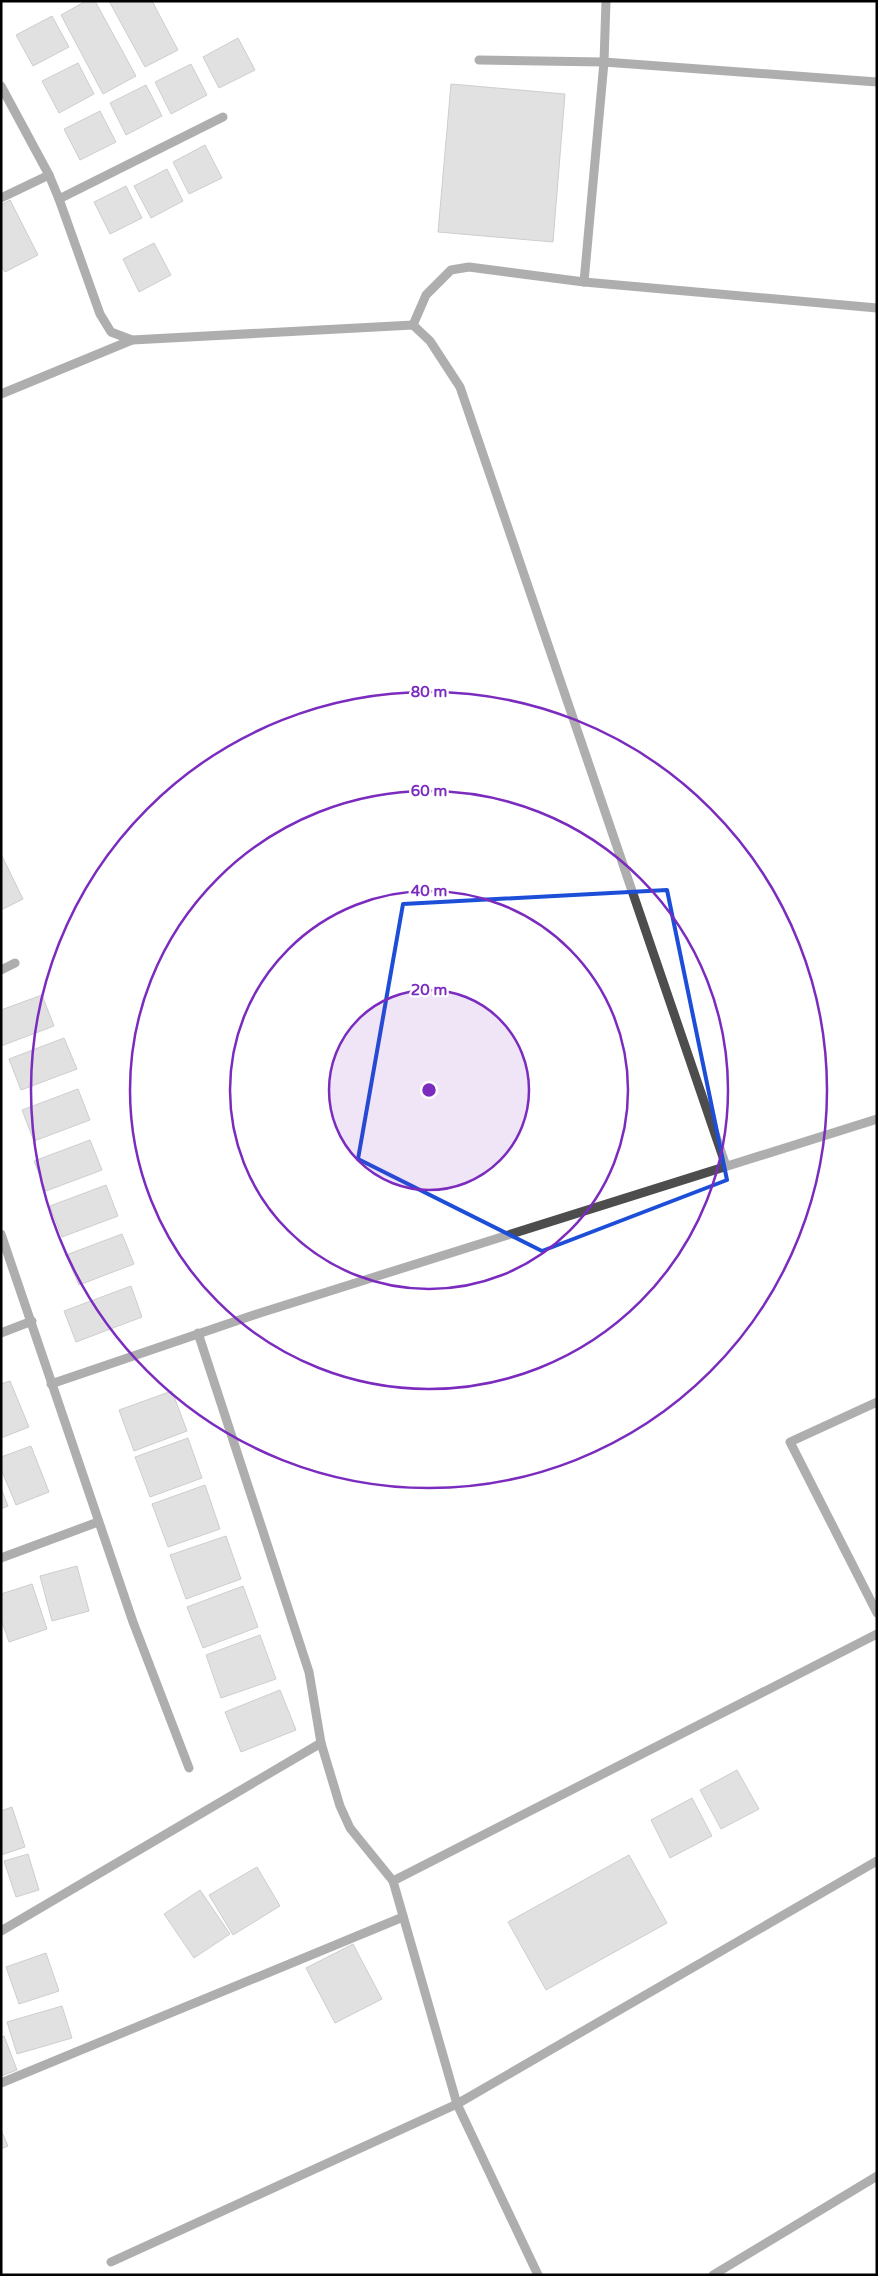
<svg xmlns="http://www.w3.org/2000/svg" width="878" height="2276" viewBox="0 0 878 2276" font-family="'Varela Round',sans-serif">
  <rect width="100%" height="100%" fill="#fff"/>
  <g fill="#bdbdbd" stroke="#919191">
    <polygon points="86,1 95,1 136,76 103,94 61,15"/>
    <polygon points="109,1 152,1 178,50 145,67"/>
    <polygon points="52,16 69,47 33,66 16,35"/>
    <polygon points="238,38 255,70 219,88 203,57"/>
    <polygon points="78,63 94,94 59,113 42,81"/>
    <polygon points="191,64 207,95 171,114 155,82"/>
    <polygon points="451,84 565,94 553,242 438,232"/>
    <polygon points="146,85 162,116 126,135 110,103"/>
    <polygon points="100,111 116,142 80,160 64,129"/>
    <polygon points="205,145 222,178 189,194 173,162"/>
    <polygon points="167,169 183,201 151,218 134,186"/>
    <polygon points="126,186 142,218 110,234 94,202"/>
    <polygon points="10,200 38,255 5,272 1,266 1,205"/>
    <polygon points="154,243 171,275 139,292 123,259"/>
    <polygon points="1,854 23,899 1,910"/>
    <polygon points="42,995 54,1026 1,1046 1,1010"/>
    <polygon points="64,1038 77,1069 21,1090 9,1059"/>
    <polygon points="78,1089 90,1120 34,1141 22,1110"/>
    <polygon points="90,1140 102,1170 46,1191 34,1161"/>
    <polygon points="106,1185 118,1216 62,1237 50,1206"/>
    <polygon points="122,1234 134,1264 79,1285 66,1255"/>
    <polygon points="131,1286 142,1317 76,1342 64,1311"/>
    <polygon points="10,1381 29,1427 1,1438 1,1384"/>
    <polygon points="172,1391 187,1431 134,1451 119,1410"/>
    <polygon points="188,1438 202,1478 150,1497 135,1457"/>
    <polygon points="31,1446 49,1492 16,1505 1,1469 1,1457"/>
    <polygon points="205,1485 220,1529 168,1547 152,1504"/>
    <polygon points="1,1488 8,1506 1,1509"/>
    <polygon points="226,1536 241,1579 186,1599 170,1555"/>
    <polygon points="77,1566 89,1611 52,1621 40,1576"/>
    <polygon points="32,1584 47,1629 9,1642 1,1619 1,1594"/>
    <polygon points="243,1586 258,1627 203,1648 187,1607"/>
    <polygon points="260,1635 276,1679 221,1698 206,1655"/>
    <polygon points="280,1690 296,1730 241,1752 225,1712"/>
    <polygon points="737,1770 759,1809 721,1829 700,1790"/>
    <polygon points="692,1798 712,1836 670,1858 651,1820"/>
    <polygon points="12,1807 25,1847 1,1855 1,1811"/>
    <polygon points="28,1854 39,1890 16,1897 4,1861"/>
    <polygon points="629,1855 667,1923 546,1990 508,1922"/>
    <polygon points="257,1867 280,1906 233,1935 209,1895"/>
    <polygon points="200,1890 230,1934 194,1958 164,1914"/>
    <polygon points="353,1944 382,1999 335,2023 306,1968"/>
    <polygon points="46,1953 59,1991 19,2004 6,1967"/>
    <polygon points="62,2006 72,2038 17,2054 7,2022"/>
    <polygon points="4,2036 17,2070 1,2076 1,2037"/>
    <polygon points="1,2130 8,2146 1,2149"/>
  </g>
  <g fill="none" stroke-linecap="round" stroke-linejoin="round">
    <g stroke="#4d4d4d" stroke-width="9">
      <polyline points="479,60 604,62 877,82"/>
      <polyline points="1,86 49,175 59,199 100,314 111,332 132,340 413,325 430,341 460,387 726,1166"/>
      <polyline points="1,198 49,175"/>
      <polyline points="59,199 223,117"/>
      <polyline points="584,282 604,62 606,1"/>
      <polyline points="413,325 426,295 451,270 469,267 584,282 877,308"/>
      <polyline points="1,394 132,340"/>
      <polyline points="1,970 15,963"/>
      <polyline points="1,1234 133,1622 189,1768"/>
      <polyline points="1,1333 32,1321"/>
      <polyline points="198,1333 309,1672 321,1743 340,1806 350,1828 393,1881 877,1634"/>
      <polyline points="51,1384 260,1313 877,1119"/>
      <polyline points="877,1402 790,1442 877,1613"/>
      <polyline points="1,1558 98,1522"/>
      <polyline points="393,1881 457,2104 538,2275"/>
      <polyline points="1,1931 321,1743"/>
      <polyline points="1,2083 403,1917"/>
      <polyline points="111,2262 457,2104 877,1861"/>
      <polyline points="713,2275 877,2176"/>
    </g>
  </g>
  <path d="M0 0H878V2276H0ZM667,890L727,1180L542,1251L358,1159L403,904Z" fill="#fff" fill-opacity=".55" fill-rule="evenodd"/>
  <path fill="none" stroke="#1d4ed8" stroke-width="4" stroke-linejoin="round" d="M667,890L727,1180L542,1251L358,1159L403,904Z"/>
  <circle cx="429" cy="1090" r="100" fill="#7b2cbf" fill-opacity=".12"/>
  <g fill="none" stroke="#7b2cbf" stroke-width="2.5">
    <circle cx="429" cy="1090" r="100"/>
    <circle cx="429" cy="1090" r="199"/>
    <circle cx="429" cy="1090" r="299"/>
    <circle cx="429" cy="1090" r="398"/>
  </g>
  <circle cx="429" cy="1090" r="8" fill="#7b2cbf" stroke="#fff" stroke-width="2.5"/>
  <g font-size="15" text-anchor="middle" font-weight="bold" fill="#7b2cbf" stroke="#fff" stroke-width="4.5" stroke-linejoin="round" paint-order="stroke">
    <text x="429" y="697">80 m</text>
    <text x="429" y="796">60 m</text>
    <text x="429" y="896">40 m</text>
    <text x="429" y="995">20 m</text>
  </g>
  <rect width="878" height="2276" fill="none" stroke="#000000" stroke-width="5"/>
</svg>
